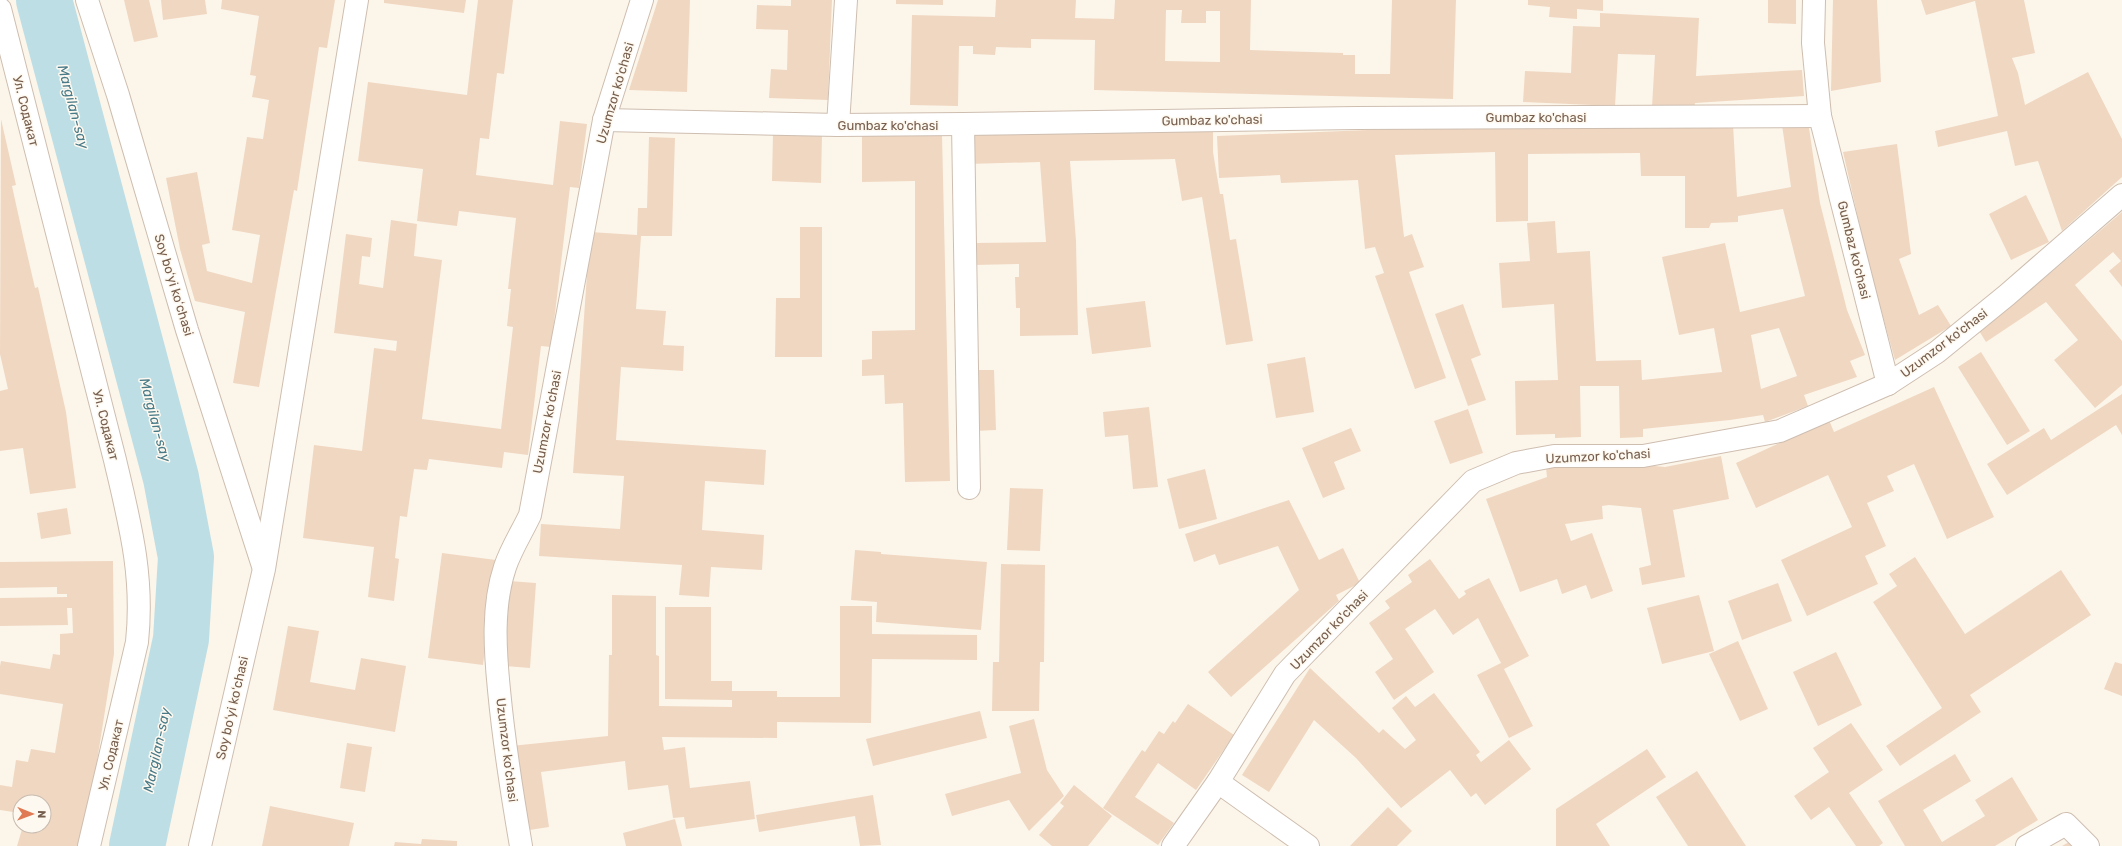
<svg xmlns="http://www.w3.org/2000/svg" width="2122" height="846" viewBox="0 0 2122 846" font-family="Rubik,sans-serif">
  <rect width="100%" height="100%" fill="#fcf6ea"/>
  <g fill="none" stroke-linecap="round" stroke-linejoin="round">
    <polyline stroke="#bedee5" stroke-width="56" points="44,0 171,478 186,557 181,639 137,846"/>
  </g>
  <g fill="#f0d7c2" fill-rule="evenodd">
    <polygon points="124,0 149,0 158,37 134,42"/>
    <polygon points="161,0 205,0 207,14 163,20"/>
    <polygon points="222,0 335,0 327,48 319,47 297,191 294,190 259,387 233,383 245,312 195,301 180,249 166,178 197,172 210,243 202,245 207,271 252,283 260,235 232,230 247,137 263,139 269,100 252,97 256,76 250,75 259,16 221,9"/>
    <polygon points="384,0 466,0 464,13 384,3"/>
    <polygon points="478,0 513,0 504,74 497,73 489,139 480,138 476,175 553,185 560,121 587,124 579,188 570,187 551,347 541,346 528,455 504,452 502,468 429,459 427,470 414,469 407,517 400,516 395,558 399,559 394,601 368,597 374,547 303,538 314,445 362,451 374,348 396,351 397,341 334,333 346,234 372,238 370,257 362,256 359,284 383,288 391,220 417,224 414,256 442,260 422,419 501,429 513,327 507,326 511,289 508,289 516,218 459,211 457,226 417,221 423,169 358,161 368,82 467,95"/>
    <polygon points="658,0 690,0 687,92 629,90"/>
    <polygon points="791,0 832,0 828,100 769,98 771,69 787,70 788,30 756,29 757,5 791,6"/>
    <polygon points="896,0 943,0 943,5 896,4"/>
    <path d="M996,0H1076L1075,18L1114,19L1115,0H1251L1250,50L1343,53V55H1355V74H1390L1392,0H1456L1453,99L1094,90L1095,40L1031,39V48L996,47L995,55L973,54V46H959L958,106L910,105L912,15L995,17ZM1166,10H1182L1181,23H1206V11H1220V62L1165,61Z"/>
    <polygon points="1528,0 1603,0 1603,11 1577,9 1577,19 1549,17 1550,7 1528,5"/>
    <polygon points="1768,0 1796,0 1796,24 1768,23"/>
    <polygon points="1833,0 1877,0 1881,82 1831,91"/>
    <polygon points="1921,0 2024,0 2035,53 2012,58 2018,73 2025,105 2088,72 2122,139 2122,177 2062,231 2038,161 2015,166 2007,131 1938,147 1935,131 1998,116 1975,1 1926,15"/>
    <polygon points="1600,13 1699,18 1696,76 1802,70 1804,96 1695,103 1694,109 1652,107 1655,55 1618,54 1615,106 1523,102 1525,71 1571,73 1573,26 1600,27"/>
    <polygon points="1,119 16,185 12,186 23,236 35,288 38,287 66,412 76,488 30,494 23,448 0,451 0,391 8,389 0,354"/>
    <path d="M1808,121L1820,203L1847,310L1865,355L1850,361L1857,377L1804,395L1808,406L1765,422L1763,415L1730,420L1643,429V437L1620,438L1619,386H1580L1581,437L1555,438V434L1516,435L1515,381L1558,380L1554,304L1502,308L1499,263L1530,261L1527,223L1555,221L1557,253L1590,251V253L1596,361L1641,360L1642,380L1722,372L1714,328L1679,335L1662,257L1725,243L1740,312L1805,296L1783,209L1738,216V222L1711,223L1709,228H1685V176H1641L1640,153L1528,154V221L1496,222L1495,152L1395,155L1404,237L1412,234L1424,267L1409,272L1446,378L1415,389L1375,276L1384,273L1375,247L1365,249L1358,180L1281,183L1280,175L1219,178L1217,136L1392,129L1733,124L1737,197L1791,187L1782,125ZM1779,328L1797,376L1761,389L1751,335Z"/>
    <polygon points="1213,130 1213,152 1220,194 1223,194 1230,240 1236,239 1253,341 1226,345 1202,197 1182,201 1175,159 1070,161 1076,241 1078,335 1020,336 1020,308 1016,308 1015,277 1019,277 1019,264 974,265 974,243 1046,242 1040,162 968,164 967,135"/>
    <polygon points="773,134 822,135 821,183 772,181"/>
    <polygon points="942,134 950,481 905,482 903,403 885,404 884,375 862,376 862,360 872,359 872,331 915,330 915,181 862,182 862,135"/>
    <polygon points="649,137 675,138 672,236 641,236 636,309 666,311 663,345 684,346 683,371 621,367 616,440 766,450 764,485 705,481 702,530 764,535 762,570 711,567 709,597 679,595 682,565 539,556 541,524 620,529 624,476 573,473 590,232 637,235 638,208 647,208"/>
    <polygon points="1897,144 1911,254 1899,259 1919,315 1938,305 1951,326 1895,360 1870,270 1843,152"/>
    <polygon points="2026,195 2049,242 2011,260 1989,214"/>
    <polygon points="2122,212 2122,287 2109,271 2121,261 2113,252 2075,285 2122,341 2122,385 2095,408 2054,360 2078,340 2046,302 1986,342 1976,326 2034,287"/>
    <polygon points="800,227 822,227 822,357 775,357 776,298 800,298"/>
    <polygon points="1145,301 1151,347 1092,354 1086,308"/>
    <polygon points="1463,304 1481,355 1471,359 1486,400 1468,406 1435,314"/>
    <polygon points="1981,352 2030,431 2007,445 1958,367"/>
    <polygon points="1305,357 1314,412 1276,418 1267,364"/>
    <polygon points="974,370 994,370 996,430 975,431"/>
    <polygon points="1934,387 1994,517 1947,539 1914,464 1887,476 1894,491 1867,503 1886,546 1865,556 1878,584 1807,616 1781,560 1852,527 1828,475 1756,508 1736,463 1829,420 1834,432"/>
    <polygon points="2122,394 2122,435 2116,425 2007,495 1987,464 2044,428 2051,440"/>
    <polygon points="1149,407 1158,487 1133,489 1128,435 1105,437 1103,412"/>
    <polygon points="1468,409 1483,453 1450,464 1434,421"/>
    <polygon points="1351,428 1361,451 1334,462 1345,489 1323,498 1302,448"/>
    <polygon points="1721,456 1729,499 1673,510 1685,577 1642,585 1639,568 1651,565 1641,508 1609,505 1602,506 1603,519 1565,524 1571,541 1592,533 1613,591 1591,599 1586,585 1562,594 1557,579 1520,592 1486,499 1547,477 1546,468 1604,461 1665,467"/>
    <polygon points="1205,469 1217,519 1179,529 1167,479"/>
    <polygon points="1010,488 1043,489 1040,551 1007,550"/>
    <polygon points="1289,500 1319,560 1343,548 1360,583 1336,595 1339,601 1231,697 1208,672 1299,590 1278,546 1219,565 1215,554 1194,562 1185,534"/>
    <polygon points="67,508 71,534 41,539 37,513"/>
    <polygon points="855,550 881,552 881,554 987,562 981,630 876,622 877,602 851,600"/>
    <polygon points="442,553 496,560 483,665 428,658"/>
    <polygon points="1915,557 1965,634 2061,570 2091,615 1970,695 1981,712 1900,766 1886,746 1942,708 1873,602 1897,586 1889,574"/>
    <polygon points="1430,559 1459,599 1466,594 1464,591 1489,578 1529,656 1504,669 1533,726 1509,738 1477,675 1501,663 1478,618 1453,635 1435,609 1405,629 1434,672 1394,700 1375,672 1393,659 1369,623 1390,608 1385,601 1412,582 1408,575"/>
    <polygon points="113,561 114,654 91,799 78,846 17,846 23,826 44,826 44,802 20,802 20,813 0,810 0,785 12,787 16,760 28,762 31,749 55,753 63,704 0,694 0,666 1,661 50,669 53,654 60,655 60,634 73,633 72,608 67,608 68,625 0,626 0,598 67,597 67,594 57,594 57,587 0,588 0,562"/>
    <polygon points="1001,564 1045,565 1044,662 1040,662 1039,711 992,711 993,662 999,662"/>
    <polygon points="509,581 536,583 530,668 503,666"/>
    <polygon points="1778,583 1792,621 1742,640 1728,601"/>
    <polygon points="612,595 656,596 656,655 659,656 659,706 732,707 732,700 665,699 665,607 711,607 711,681 732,681 732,691 777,691 777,697 840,697 840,606 872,606 872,634 977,635 977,660 872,659 871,723 777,722 777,738 662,737 664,750 685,747 690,788 750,781 755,819 686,829 684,817 673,818 668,785 628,790 625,761 541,772 549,827 523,831 511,746 608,736 609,655 612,655"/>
    <polygon points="1699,595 1714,651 1662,664 1647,608"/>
    <polygon points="288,626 319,631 310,682 355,690 361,658 406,666 395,732 273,710"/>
    <polygon points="1738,641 1768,709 1740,721 1709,654"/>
    <polygon points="1836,652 1862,705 1818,726 1793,672"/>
    <polygon points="2115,662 2122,664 2122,696 2104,689"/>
    <polygon points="1310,668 1379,733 1383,729 1405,749 1416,740 1392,708 1406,696 1415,707 1434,693 1480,752 1476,755 1481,762 1509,740 1531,769 1485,805 1476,793 1471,797 1450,770 1401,808 1356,758 1314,720 1269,792 1242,775"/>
    <polygon points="1188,704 1234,735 1196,790 1158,763 1135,797 1174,823 1158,845 1103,808 1142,750 1145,752 1159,731 1164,734 1173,721 1175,723"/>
    <polygon points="980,711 987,738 873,766 866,739"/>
    <polygon points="1034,719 1047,770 1064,796 1029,831 1009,800 952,816 945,794 1021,773 1009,726"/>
    <polygon points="1851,723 1883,770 1849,793 1883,843 1879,846 1856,846 1829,807 1811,820 1794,796 1829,772 1813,748"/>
    <polygon points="347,743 372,747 365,792 340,788"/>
    <polygon points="1647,749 1666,777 1596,824 1610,846 1556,846 1556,809"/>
    <polygon points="1955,754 1971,781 1923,810 1942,842 1985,816 1975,800 2012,777 2038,820 1995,846 1905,846 1878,801"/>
    <polygon points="1697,771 1746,846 1688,846 1656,797"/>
    <polygon points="1074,785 1112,816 1088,846 1052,846 1039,835 1064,806 1060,803"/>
    <polygon points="873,795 881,845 860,846 855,816 759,832 756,815"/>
    <polygon points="270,806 354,823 349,846 262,846"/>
    <polygon points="1388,807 1412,831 1397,846 1350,846"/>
    <polygon points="675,819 682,846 626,846 623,833"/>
    <polygon points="422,839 457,841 457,846 394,846 395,842 421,844"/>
    <polygon points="2069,842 2072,846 2062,846"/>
  </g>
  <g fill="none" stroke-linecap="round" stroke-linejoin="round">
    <defs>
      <g id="street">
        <polyline points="87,0 118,95 187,330 263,566"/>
        <polyline points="1814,0 1813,43 1820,116 1888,384"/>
        <path d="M0,9L115,460C130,524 144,576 137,642L89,846"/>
        <polyline points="604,120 838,125 963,124 1356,118 1820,116"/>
        <polyline points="963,124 969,488"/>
        <polyline points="838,125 846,0"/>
        <polyline points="1218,782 1308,846"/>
        <polyline points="200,846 264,569 357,0"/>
        <path d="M521,846C512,794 504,743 499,690C495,650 492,606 505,567C511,549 522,532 530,515L604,120L642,0"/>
        <polyline points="1173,846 1218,782 1285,674 1473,481 1516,463 1554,456 1643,456 1780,431 1888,384 1937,352 2007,295 2122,195"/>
        <polyline points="2027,846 2066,824 2088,846"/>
      </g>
    </defs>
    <use href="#street" stroke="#cebeb0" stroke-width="24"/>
    <use href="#street" stroke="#fff" stroke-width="22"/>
  </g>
  <g text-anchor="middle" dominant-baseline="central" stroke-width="3" stroke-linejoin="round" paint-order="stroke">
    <g font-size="13" fill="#765e4e" stroke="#fef9f0">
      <text transform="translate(615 93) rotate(-74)">Uzumzor ko'chasi</text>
      <text transform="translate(26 111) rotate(76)">Ул. Содакат</text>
      <text x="1536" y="117">Gumbaz ko'chasi</text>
      <text transform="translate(1212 120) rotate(-1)">Gumbaz ko'chasi</text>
      <text x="888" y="125">Gumbaz ko'chasi</text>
      <text transform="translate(1854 250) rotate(76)">Gumbaz ko'chasi</text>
      <text transform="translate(174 285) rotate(73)">Soy boʻyi koʻchasi</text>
      <text transform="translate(1944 343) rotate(-37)">Uzumzor ko'chasi</text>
      <text transform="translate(547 422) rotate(-79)">Uzumzor ko'chasi</text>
      <text transform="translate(106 425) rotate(76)">Ул. Содакат</text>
      <text transform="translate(1598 456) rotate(-3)">Uzumzor ko'chasi</text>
      <text transform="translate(1329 630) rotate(-46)">Uzumzor ko'chasi</text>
      <text transform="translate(232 708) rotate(-77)">Soy boʻyi koʻchasi</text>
      <text transform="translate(507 750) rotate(83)">Uzumzor ko'chasi</text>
      <text transform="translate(111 755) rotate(-77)">Ул. Содакат</text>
    </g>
    <g font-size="14" font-style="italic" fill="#487a88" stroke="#fef9f0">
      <text transform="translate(73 107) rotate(75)">Margilan-say</text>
      <text transform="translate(155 420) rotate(75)">Margilan-say</text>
      <text transform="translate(157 750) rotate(-78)">Margilan-say</text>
    </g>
  </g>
  <g transform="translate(32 814) rotate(91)"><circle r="19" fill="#fef9f0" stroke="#c8bbaf"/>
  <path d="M0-3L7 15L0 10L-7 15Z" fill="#df7a55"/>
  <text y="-6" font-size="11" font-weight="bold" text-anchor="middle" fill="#765e4e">N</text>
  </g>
</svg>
